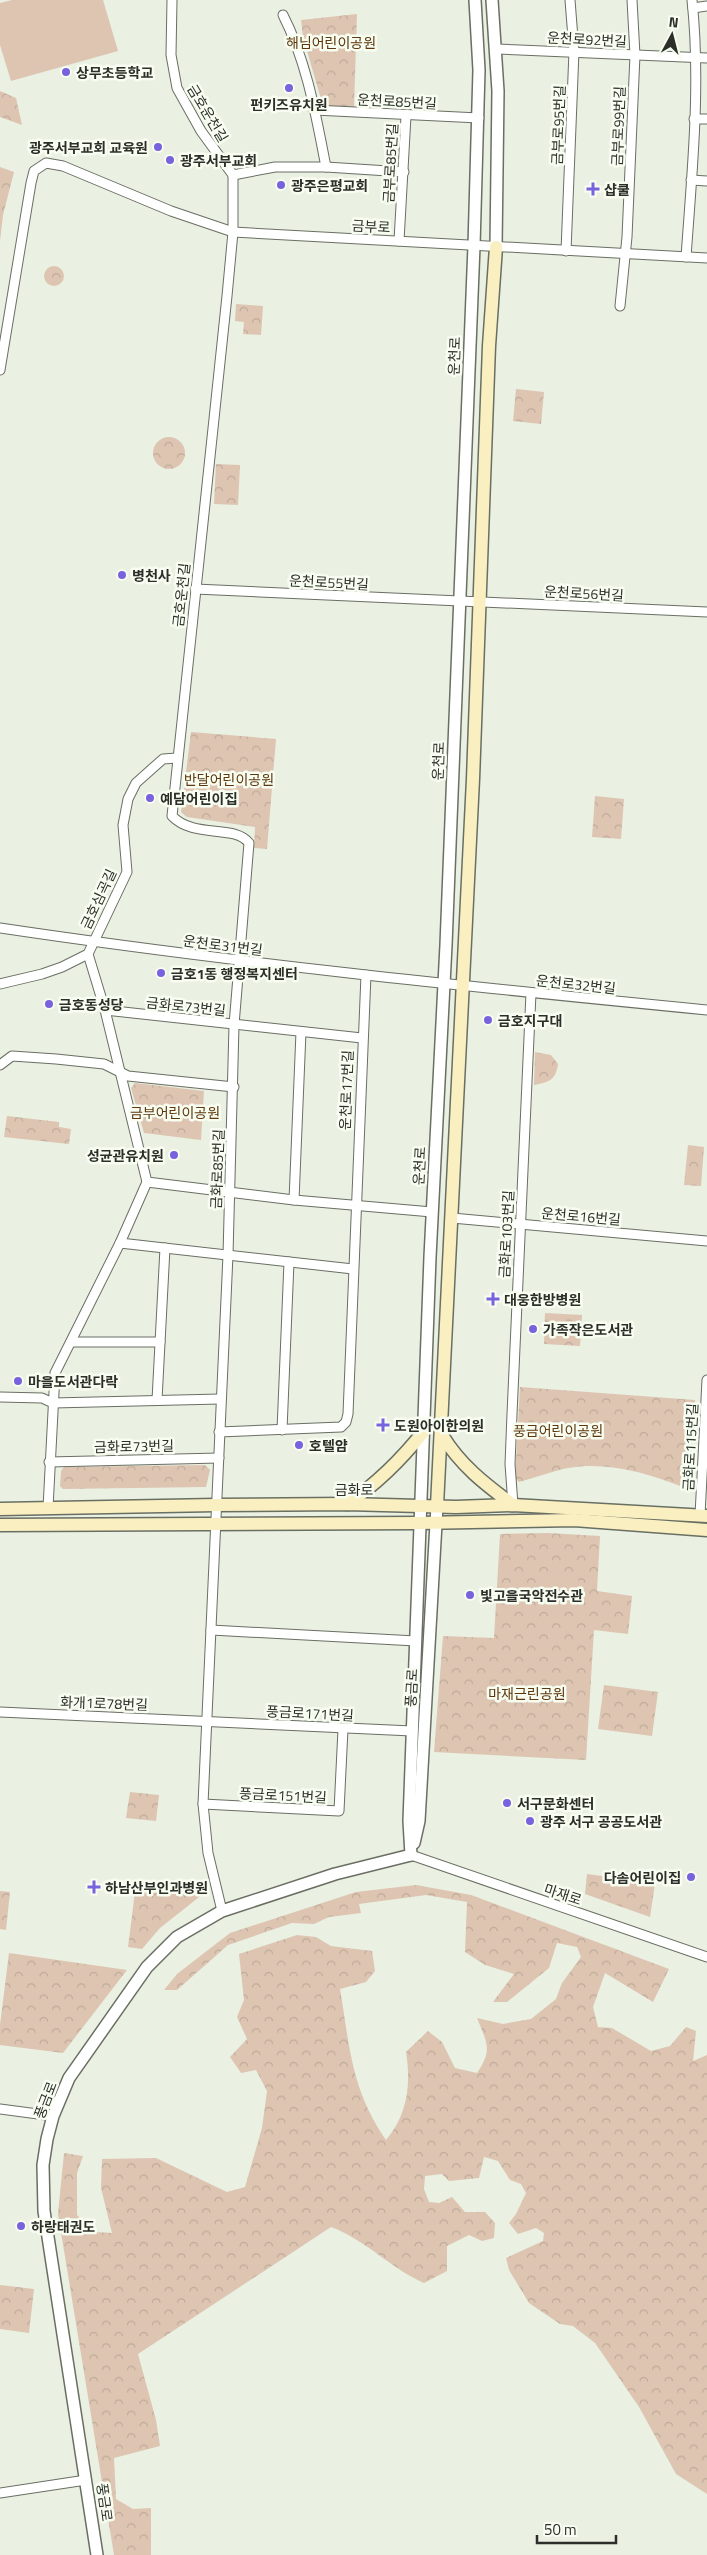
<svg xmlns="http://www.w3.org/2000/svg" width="707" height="2555" viewBox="0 0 707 2555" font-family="'Titillium Web','Noto Sans KR',sans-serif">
  <defs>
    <pattern id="forest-crowns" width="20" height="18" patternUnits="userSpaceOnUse" patternTransform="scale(1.25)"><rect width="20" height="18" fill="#ddc5b2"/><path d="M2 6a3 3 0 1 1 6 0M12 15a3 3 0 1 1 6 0" fill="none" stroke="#beaa99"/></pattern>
  </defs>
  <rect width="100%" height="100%" fill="#eaf0e2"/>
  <g fill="url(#forest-crowns)">
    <polygon points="357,14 354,107 323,106 303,37 301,20"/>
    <polygon points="0,91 16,98 22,125 0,117"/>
    <polygon points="0,167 14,172 3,215 0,241"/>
    <circle cx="54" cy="276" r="10"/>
    <polygon points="236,304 263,306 261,335 243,334 244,322 235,321"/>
    <polygon points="516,389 544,392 541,424 513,421"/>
    <circle cx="169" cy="453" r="16"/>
    <polygon points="216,464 240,465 238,505 214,504"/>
    <polygon points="191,732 276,739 267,849 254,848 255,827 187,817 181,812"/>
    <polygon points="595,796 624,799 621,839 592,837"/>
    <path d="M535,1052L551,1055L558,1064C556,1080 549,1082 534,1085Z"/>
    <polygon points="135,1083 204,1091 201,1140 144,1133 131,1088"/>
    <polygon points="7,1116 59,1122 59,1127 71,1129 69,1144 4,1137"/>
    <polygon points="688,1145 704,1147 701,1186 684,1185"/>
    <polygon points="545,1313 582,1315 580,1346 544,1344"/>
    <path d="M520,1387L695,1400L689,1482L683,1487C647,1473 607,1461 568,1468C552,1471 535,1478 519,1482L515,1478Z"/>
    <polygon points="205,1465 210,1470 206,1487 63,1489 60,1486 61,1471 64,1467"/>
    <polygon points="548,1533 600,1536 597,1591 632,1596 628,1634 594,1630 586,1760 434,1752 443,1636 494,1638 500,1534"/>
    <polygon points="604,1685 658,1692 652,1736 598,1729"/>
    <polygon points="130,1792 159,1795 156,1821 126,1818"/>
    <polygon points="587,1874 655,1883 650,1917 585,1894"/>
    <polygon points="136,1884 203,1894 160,1928 142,1949 128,1947"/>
    <path d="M416,1885L471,1895L669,1969L653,2002L605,1973L593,2007L598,2027L612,2028L651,2051L670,2046L686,2027L696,2031L693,2061L707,2055V2494L676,2474L639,2407L595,2343L573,2326L560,2324L529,2303L509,2270L506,2258L543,2241L544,2233L536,2228L518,2234L509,2223L516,2214L526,2193L521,2184L510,2180L498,2161L484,2157L479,2178L449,2181L442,2174L425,2176L424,2189L429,2202L439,2203L452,2197L465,2212H485L495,2223L494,2238L482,2241L469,2235L447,2246V2271L424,2283C390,2268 366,2240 331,2227L138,2354L156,2420L160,2446L114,2458L116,2499L133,2509L151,2508V2555H114L58,2214L64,2153L83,2156L77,2173V2215L95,2232L112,2233L101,2188L102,2159L156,2158L227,2192L245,2187L262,2128L267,2091L256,2070L241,2073L230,2057L247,2039L237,2017L244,2000L239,1954L297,1935L316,1937L331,1946L372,1951L375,1971L366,1982L340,1989C350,2048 351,2089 386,2140C408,2114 411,2084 406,2052L428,2031L442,2042L455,2068L477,2073C493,2050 487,2043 477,2018L503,2024L531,2019L556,1999L562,1983L581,1957L577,1947L557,1943L549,1968L507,2002H493L514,1974L485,1965L465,1952L467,1902L426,1895L359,1904L361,1913L329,1917L314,1924L292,1923L228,1945L177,1990H164L177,1974L230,1933L356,1892Z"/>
    <polygon points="0,1891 10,1892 6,1930 0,1929"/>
    <polygon points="9,1953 127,1970 63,2053 0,2045 0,2025"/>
    <polygon points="0,2285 34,2289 29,2333 0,2329"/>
  </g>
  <g fill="#ddc5b2">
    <polygon points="12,0 103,0 118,51 11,81 0,45 0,3"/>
    <polygon points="551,1572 579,1574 576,1609 548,1608"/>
  </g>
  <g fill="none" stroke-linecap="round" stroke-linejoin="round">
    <defs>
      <g id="minor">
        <path d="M172,0L171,55L177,88L201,131L233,175V232L227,296L172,816C194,839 235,824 249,843L234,1025L228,1255L203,1804L208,1853L222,1911"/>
        <polyline points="693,8 707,6"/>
        <path d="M283,15C307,62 316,116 326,167"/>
        <polyline points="496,49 707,58"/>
        <polyline points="314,110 479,118"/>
        <polyline points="694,119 707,119"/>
        <polyline points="233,175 275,167 326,167 404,172"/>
        <polyline points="691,180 707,181"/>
        <polyline points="399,241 406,116"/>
        <polyline points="566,251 574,51 570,0"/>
        <path d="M686,257C692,172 701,85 692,0"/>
        <polyline points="620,306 627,237 635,55 632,0"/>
        <polyline points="0,370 31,183 34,171 46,163 63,166 171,211 233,232 707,258"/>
        <polyline points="195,589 707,612"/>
        <path d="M0,928C235,963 471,987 707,1010"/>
        <polyline points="0,984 42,974 62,967 88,954 127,872 123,825 128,799 136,783 163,759 177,758"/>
        <polyline points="105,1010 362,1038"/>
        <polyline points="0,1065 12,1056 56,1059 104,1064 128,1076 234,1087"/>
        <polyline points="147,1182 294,1200 432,1212"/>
        <polyline points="294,1200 301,1032"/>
        <polyline points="452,1218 707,1241"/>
        <polyline points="120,1243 353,1269"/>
        <polyline points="72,1342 160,1342"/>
        <polyline points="0,1397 42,1398 53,1403 220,1399"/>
        <polyline points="157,1400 165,1248"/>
        <polyline points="282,1430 289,1262"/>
        <polyline points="219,1432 341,1427 346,1422 348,1414 366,975"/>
        <polyline points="49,1462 219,1458"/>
        <polyline points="513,1505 510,1464 512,1414 531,993"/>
        <polyline points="48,1508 55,1373 120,1243 147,1182 105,1010 88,954"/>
        <polyline points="700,1515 707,1380"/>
        <polyline points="211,1630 416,1641"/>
        <polyline points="0,1712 412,1731"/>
        <polyline points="203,1804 339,1811 343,1729"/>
        <polyline points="411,1855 707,1957"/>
        <polyline points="0,2109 53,2116"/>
        <polyline points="0,2493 86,2480"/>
      </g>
      <g id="tertiary">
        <polyline points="492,0 498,91 496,247"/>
        <polyline points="414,1843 419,1821 437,1506"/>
        <polyline points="411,1855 409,1821 430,1257 446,945 474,246 479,70 475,0"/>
        <polyline points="97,2555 44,2211 43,2165 47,2139 53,2116 69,2078 147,1967 177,1937 222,1911 335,1874 411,1855"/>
      </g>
      <g id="secondary">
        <path d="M442,1435C460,1465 485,1484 513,1505"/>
        <path d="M347,1504C378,1483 401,1460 424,1431"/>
        <polyline points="437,1506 473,779 489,346 496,247"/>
        <polyline points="0,1509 216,1505 347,1504 456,1507 513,1505 707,1516"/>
        <polyline points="0,1525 420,1523 574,1520 707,1530"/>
      </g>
    </defs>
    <use href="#minor" stroke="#696f63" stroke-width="11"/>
    <use href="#tertiary" stroke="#696f63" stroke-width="14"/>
    <use href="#secondary" stroke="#696f63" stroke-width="15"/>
    <use href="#minor" stroke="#fff" stroke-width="9"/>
    <use href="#tertiary" stroke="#fff" stroke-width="11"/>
    <use href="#secondary" stroke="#faefc0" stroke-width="12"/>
  </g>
  <g fill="#7962dd" stroke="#f7fdf0" stroke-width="2">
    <circle cx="66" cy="72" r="5"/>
    <circle cx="289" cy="88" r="5"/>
    <circle cx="158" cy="147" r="5"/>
    <circle cx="170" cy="160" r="5"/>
    <circle cx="281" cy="185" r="5"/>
    <path d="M590.5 181.5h5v5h5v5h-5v5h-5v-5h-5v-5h5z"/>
    <circle cx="122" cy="575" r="5"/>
    <circle cx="150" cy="798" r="5"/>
    <circle cx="161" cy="973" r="5"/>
    <circle cx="49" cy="1004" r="5"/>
    <circle cx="488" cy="1020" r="5"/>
    <circle cx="174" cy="1155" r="5"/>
    <path d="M490.5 1291.5h5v5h5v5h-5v5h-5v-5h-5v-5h5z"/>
    <circle cx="533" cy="1329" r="5"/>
    <circle cx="18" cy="1381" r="5"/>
    <path d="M380.5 1417.5h5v5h5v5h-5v5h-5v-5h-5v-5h5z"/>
    <circle cx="299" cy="1445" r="5"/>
    <circle cx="470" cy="1595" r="5"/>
    <circle cx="507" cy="1803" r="5"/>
    <circle cx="530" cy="1821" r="5"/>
    <circle cx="691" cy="1877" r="5"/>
    <path d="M91.5 1879.5h5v5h5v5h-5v5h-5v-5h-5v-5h5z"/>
    <circle cx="21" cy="2226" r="5"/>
  </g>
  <g text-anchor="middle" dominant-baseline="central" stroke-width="5" stroke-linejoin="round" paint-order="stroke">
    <g font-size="14" fill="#2c2e29" stroke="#f7fdf0">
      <text transform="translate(587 39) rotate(3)">운천로92번길</text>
      <text transform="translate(397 101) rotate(3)">운천로85번길</text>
      <text transform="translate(208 113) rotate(59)">금호운천길</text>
      <text transform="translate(558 125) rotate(-88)">금부로95번길</text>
      <text transform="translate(618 126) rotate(-88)">금부로99번길</text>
      <text transform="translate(390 163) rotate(-87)">금부로85번길</text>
      <text transform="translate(371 226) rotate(3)">금부로</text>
      <text transform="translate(454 356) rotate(-88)">운천로</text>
      <text transform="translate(329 582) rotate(3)">운천로55번길</text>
      <text transform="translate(584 593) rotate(3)">운천로56번길</text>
      <text transform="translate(181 595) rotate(-84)">금호운천길</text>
      <text transform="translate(438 761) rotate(-88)">운천로</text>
      <text transform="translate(98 899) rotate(-65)">금호심곡길</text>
      <text transform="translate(223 945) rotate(7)">운천로31번길</text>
      <text transform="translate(576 984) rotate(6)">운천로32번길</text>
      <text transform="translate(186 1006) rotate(6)">금화로73번길</text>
      <text transform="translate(346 1090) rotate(-88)">운천로17번길</text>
      <text transform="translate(419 1166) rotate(-87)">운천로</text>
      <text transform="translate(217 1169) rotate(-88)">금화로85번길</text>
      <text transform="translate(581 1216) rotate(5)">운천로16번길</text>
      <text transform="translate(506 1234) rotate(-87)">금화로103번길</text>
      <text transform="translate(134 1446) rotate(-1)">금화로73번길</text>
      <text transform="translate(690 1447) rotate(-87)">금화로115번길</text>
      <text x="354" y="1489">금화로</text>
      <text transform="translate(411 1688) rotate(-87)">풍금로</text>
      <text transform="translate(104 1703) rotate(2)">화개1로78번길</text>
      <text transform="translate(310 1713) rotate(3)">풍금로171번길</text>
      <text transform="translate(283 1795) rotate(3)">풍금로151번길</text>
      <text transform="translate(563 1894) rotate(18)">마재로</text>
      <text transform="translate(45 2100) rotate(-69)">풍금로</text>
      <text transform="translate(105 2502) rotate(82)">풍금로</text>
    </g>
    <g font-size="14" fill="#5e370d" stroke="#f7fdf0">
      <text x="331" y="42">해님어린이공원</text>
      <text x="229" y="779">반달어린이공원</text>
      <text x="175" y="1112">금부어린이공원</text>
      <text x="558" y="1430">풍금어린이공원</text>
      <text x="527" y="1693">마재근린공원</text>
    </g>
    <g font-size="14" font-weight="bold" fill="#2c2e29" stroke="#f7fdf0" text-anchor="start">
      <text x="76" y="72">상무초등학교</text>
      <text x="289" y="104" text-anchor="middle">펀키즈유치원</text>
      <text x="148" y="147" text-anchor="end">광주서부교회 교육원</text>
      <text x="180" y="160">광주서부교회</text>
      <text x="291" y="185">광주은평교회</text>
      <text x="604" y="189">샵쿨</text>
      <text x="132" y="575">병천사</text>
      <text x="160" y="798">예담어린이집</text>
      <text x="171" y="973">금호1동 행정복지센터</text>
      <text x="59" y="1004">금호동성당</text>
      <text x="498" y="1020">금호지구대</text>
      <text x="164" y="1155" text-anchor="end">성균관유치원</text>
      <text x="504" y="1299">대웅한방병원</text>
      <text x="543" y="1329">가족작은도서관</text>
      <text x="28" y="1381">마을도서관다락</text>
      <text x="394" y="1425">도원아이한의원</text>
      <text x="309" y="1445">호텔얌</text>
      <text x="480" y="1595">빛고을국악전수관</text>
      <text x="517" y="1803">서구문화센터</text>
      <text x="540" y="1821">광주 서구 공공도서관</text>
      <text x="681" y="1877" text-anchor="end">다솜어린이집</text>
      <text x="105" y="1887">하남산부인과병원</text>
      <text x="31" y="2226">하랑태권도</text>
    </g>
  </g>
  <g transform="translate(672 35) rotate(7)" stroke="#f7fdf0" stroke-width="4" paint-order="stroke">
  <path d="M0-4L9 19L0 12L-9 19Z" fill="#2c2e29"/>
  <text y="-8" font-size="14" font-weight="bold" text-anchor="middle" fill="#2c2e29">N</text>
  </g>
  <path d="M537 2535v8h79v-8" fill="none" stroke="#2c2e29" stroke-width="2.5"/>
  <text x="544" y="2535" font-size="15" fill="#2c2e29" stroke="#f7fdf0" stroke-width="4" paint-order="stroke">50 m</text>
</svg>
